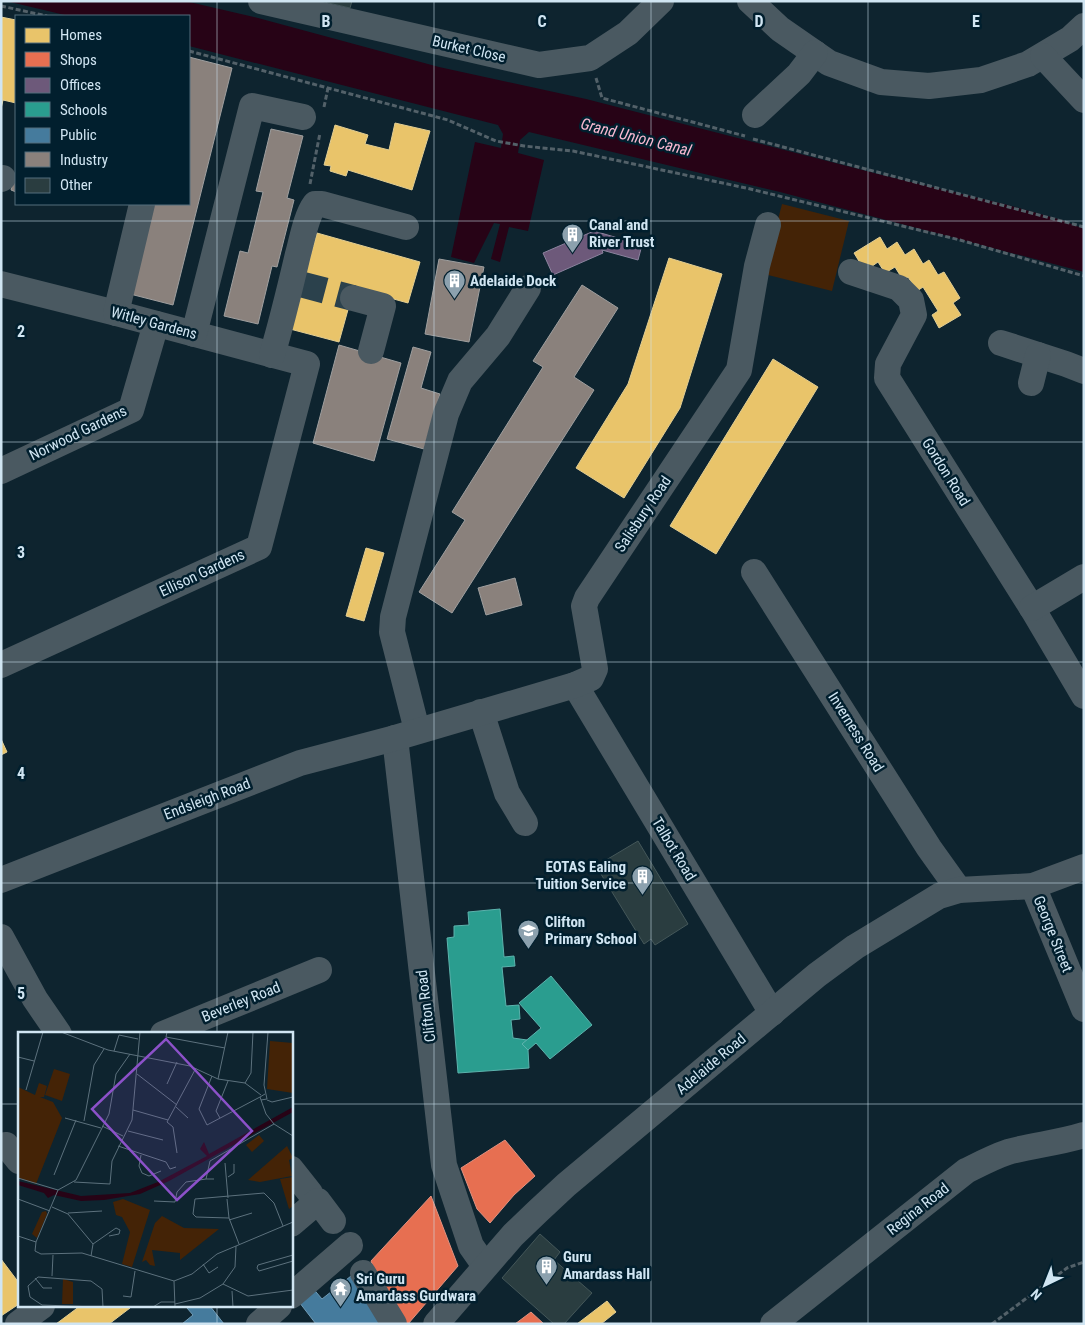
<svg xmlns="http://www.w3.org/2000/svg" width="1085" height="1325" viewBox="0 0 1085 1325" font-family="'Roboto Condensed',sans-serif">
  <rect width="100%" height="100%" fill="#0e242f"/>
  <polygon fill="#442306" points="782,204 849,221 832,291 764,274"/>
  <polygon fill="#270316" points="6,1 185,1 258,18 439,67 586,99 878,174 1008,205 1062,220 1084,229 1084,272 780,192 529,132 520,140 518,153 544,160 528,231 509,227 500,262 491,259 500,224 494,223 474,263 451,257 475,142 501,148 503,134 498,125 189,46 189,16 69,16"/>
  <g fill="#e9c46a" stroke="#e2ce93">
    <polygon points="1,17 16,20 16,103 3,100 1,109"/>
    <polygon points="395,123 430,131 412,190 348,170 346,176 330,171 331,166 324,165 335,125 368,135 365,144 389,150"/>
    <polygon points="317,233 420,262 408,303 354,288 339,342 290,329"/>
    <polygon points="880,237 887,249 897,242 905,255 914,249 923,264 929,260 938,275 944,272 960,298 953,303 961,315 939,328 932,315 938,311 923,287 917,291 908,277 903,280 895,267 885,273 878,262 865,271 854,253"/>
    <polygon points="669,258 722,274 680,408 624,498 576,468 628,384"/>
    <polygon points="773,359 818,387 716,554 670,526"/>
    <polygon points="366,548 384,553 364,621 346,616"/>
    <polygon points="1,739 7,752 1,755"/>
    <polygon points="1,1259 19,1283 19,1304 1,1316"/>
    <polygon points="607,1301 616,1312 601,1324 577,1324"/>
    <polygon points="80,1306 128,1306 130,1308 109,1324 56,1324"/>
  </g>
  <g fill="#e76f51" stroke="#e09281">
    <polygon points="505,1140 535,1176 514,1195 490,1223 477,1209 461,1168"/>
    <polygon points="431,1196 458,1266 408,1324 404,1324 393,1294 385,1297 371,1261"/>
    <polygon points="531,1312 544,1324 515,1324"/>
  </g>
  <polygon fill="#6d597a" stroke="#8b839e" points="594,231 642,245 638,260 602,250 603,253 553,275 543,253"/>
  <g fill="#2a9d8f" stroke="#5cb3ad">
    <polygon points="500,909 504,957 514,956 515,966 502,967 506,1006 519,1005 520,1019 511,1020 513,1038 527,1040 522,1044 528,1050 529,1068 458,1073 447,938 454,937 454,926 469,925 468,912"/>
    <polygon points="551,976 592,1025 550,1059 536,1043 528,1050 522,1044 541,1028 519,1003"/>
  </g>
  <g fill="#457b9d" stroke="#6f9bb6">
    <polygon points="351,1276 387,1324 316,1324 296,1298 311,1286 322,1299"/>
    <polygon points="188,1306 210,1306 224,1324 182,1324 193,1315 187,1308"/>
  </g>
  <g fill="#8a817c" stroke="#9f9f9f">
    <polygon points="189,57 232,68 173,305 130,294 152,204 189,204"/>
    <polygon points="271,129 303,136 287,198 294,200 277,267 272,266 258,324 224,316 240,251 248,253 263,192 256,191"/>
    <polygon points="16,170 16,192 11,190"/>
    <polygon points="439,259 484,267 469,342 425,334"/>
    <polygon points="582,285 618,308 574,377 594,390 452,613 419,592 465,520 452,512 543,367 533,361"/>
    <polygon points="339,345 401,363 374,461 313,443"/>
    <polygon points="413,347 431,352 421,388 440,394 424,449 387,439"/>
    <polygon points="515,578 522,605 486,615 478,588"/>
  </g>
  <g fill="#2a3d40" stroke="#445759">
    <polygon points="320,1 352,1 350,8"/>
    <polygon points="638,841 688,924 655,945 651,939 644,944 596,866"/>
    <polygon points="540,1234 560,1252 554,1260 592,1293 564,1324 554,1324 502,1278"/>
  </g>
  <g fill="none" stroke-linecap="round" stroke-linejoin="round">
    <polyline stroke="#2b414c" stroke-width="26" stroke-dasharray="26 13" stroke-linecap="butt" points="300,284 353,298"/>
    <g stroke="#536169" stroke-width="3" stroke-dasharray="5 2.5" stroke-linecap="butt">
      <polyline points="1,6 47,16"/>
      <polyline points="189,51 448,120 496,141 524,146 573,151 746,188 960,240 1084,276"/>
      <polyline points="596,78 602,98 745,136"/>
      <polyline points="324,107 328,88"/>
      <polyline points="753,139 1084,227"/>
      <polyline points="310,184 320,133"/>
      <polyline points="992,1324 1067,1268 1084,1262"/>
    </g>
    <g stroke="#4a5961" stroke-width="26">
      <polyline points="261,1 539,65 590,58 628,33 661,1"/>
      <polyline points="750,1 780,29 829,63 881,82 929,86 981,80 1028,64 1070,39 1084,26"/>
      <polyline points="1043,56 1084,100"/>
      <polyline points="755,115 799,74 815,53"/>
      <polyline points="1,179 3,178"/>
      <polyline points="851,272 899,288 911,300 914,315 888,364 887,378 1032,608 1084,696"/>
      <polyline points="1,284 116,313 307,364 259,547 1,665"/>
      <polyline points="353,298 383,306 371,351"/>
      <polyline points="116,313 142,204"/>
      <polyline points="194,334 252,106 303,117"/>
      <polyline points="1001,343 1066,364 1084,371"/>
      <path d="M272,355C282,322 290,288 298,254C302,240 306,216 315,204H322L406,227"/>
      <polyline points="1031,383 1038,355"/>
      <polyline points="1,471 131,410 156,324"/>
      <polyline points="754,572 929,848 959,890"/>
      <polyline points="1032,608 1084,577"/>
      <polyline points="575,685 772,1013"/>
      <polyline points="481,712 507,793 525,823"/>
      <polyline points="417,730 392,632 393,617 446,414 460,381 498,336 528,288"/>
      <polyline points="395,738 444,1165 471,1246 485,1266"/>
      <polyline points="1,880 300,763 395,738 575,685 591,678 595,669 584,606 587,598 739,370 757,266 768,225"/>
      <polyline points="1033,886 1084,1009"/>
      <polyline points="1,937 35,999 59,1034"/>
      <polyline points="163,1034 319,970"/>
      <polyline points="6,1145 19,1161"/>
      <polyline points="291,1169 310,1193"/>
      <polyline points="291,1224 318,1201 333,1221"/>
      <polyline points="363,1273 394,1324"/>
      <polyline points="291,1296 350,1245"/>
      <polyline points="18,1324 42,1306"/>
      <polyline points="259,1324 279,1306"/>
      <polyline points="436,1324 513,1235 537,1212 566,1185 817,975 855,947 939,896 959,890 1033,886 1084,867"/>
      <path d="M773,1324L966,1171C980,1164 993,1157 1008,1152C1033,1145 1059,1143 1084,1135"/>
    </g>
  </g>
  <path fill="none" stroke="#d0e5f2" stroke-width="1" stroke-opacity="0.55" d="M217,1V1034M434,1V1324M651,1V1324M868,1V1324M1,221H1084M1,442H1084M1,662H1084M1,883H1084M1,1104H19M291,1104H1084M217,1306V1324"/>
  <defs>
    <symbol id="building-pin" viewBox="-11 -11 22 30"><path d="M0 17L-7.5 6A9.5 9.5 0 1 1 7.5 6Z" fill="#8ca1ae" stroke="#011f2e"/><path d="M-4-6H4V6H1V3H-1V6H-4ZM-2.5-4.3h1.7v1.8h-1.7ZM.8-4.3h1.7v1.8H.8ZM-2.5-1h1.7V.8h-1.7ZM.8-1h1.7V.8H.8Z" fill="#fff"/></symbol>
    <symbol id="school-pin" viewBox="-11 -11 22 30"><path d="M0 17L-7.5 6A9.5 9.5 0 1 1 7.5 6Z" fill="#8ca1ae" stroke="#011f2e"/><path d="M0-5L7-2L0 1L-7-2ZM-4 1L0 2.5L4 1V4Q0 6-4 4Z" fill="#fff"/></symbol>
    <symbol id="temple-pin" viewBox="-11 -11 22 30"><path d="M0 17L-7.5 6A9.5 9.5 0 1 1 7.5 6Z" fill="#8ca1ae" stroke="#011f2e"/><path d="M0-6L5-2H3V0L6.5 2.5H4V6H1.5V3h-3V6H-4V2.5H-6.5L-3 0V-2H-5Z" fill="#fff"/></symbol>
  </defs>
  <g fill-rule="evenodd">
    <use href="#building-pin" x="560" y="222" width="25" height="34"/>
    <use href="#building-pin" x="442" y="268" width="25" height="34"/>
    <use href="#building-pin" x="630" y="864" width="25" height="34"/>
    <use href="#school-pin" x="516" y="918" width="25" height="34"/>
    <use href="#building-pin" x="534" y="1254" width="25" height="34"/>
    <use href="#temple-pin" x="328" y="1276" width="25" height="34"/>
  </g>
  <g text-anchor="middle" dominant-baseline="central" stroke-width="5" stroke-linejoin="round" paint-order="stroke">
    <g font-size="15" fill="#d0e5f2" stroke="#011f2e">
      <text transform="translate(469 49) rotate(13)">Burket Close</text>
      <text transform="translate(154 323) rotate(15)">Witley Gardens</text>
      <text transform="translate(78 433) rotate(-26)">Norwood Gardens</text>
      <text transform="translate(946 472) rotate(58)">Gordon Road</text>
      <text transform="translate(643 514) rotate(-56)">Salisbury Road</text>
      <text transform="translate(202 573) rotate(-25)">Ellison Gardens</text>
      <text transform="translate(856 732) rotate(58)">Inverness Road</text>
      <text transform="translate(207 799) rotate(-21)">Endsleigh Road</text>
      <text transform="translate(674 849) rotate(59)">Talbot Road</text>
      <text transform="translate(1053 934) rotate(68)">George Street</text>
      <text transform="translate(241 1002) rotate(-22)">Beverley Road</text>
      <text transform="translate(426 1006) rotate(-97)">Clifton Road</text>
      <text transform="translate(711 1064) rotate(-40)">Adelaide Road</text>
      <text transform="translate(918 1209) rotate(-38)">Regina Road</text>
    </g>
    <g font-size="15" font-weight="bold" fill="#d0e5f2" stroke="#011f2e" text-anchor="start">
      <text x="589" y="225">Canal and<tspan x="589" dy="17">River Trust</tspan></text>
      <text x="470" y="281">Adelaide Dock</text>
      <text x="626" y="867" text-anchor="end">EOTAS Ealing<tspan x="626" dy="17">Tuition Service</tspan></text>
      <text x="545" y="922">Clifton<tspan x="545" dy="17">Primary School</tspan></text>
      <text x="563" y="1257">Guru<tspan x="563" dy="17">Amardass Hall</tspan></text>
      <text x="356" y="1279">Sri Guru<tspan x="356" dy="17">Amardass Gurdwara</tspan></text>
    </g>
    <g font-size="16" font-style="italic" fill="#f8b9d1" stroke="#011f2e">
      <text transform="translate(636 137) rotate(14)">Grand Union Canal</text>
    </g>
  </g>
  <g transform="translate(18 1032)">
    <rect width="275" height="275" fill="#0e242f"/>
    <path d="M252,9L275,11V61L249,57ZM36,37L52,42L44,69L27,63ZM21,51L29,54L26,65H22L35,70L44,86L18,152L0,146V55L17,63ZM241,103L246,109L234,120L228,113ZM269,114L275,126L271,128L274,144L242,150L230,148ZM275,145V174L271,177L262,147ZM105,167L132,178L114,235L104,232L112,200L104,185L98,183L95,170ZM28,179L29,182L19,206L14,202L24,180ZM144,184L166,196L201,197L162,228V221L134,218L137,234L132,233L128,228L124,230L137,191ZM45,247L55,250V272H44Z" fill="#442306"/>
    <path d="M275,75V80L246,96L151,149L122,162L86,168L63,169L36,163L30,166L26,161L0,153V149L63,164L112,161L140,150L189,124L182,117L186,110L191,122Z" fill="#270316"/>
    <path fill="none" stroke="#5c717d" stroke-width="1" d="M43,0L90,18L172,34L200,47L227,51L243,63M149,0L148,5L207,16M96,19L101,3L120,7M112,22L98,42L91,82L58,148L40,158L18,210L17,219L23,222L64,221L156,249M0,25L16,29M119,42L159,73M194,44L181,77L189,93L242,65M200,47L210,0M227,51L233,41L235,0M149,52L159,30M8,58L25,0M247,62L242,65L248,82L256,92L275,104M243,68L249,67L246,53L250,0M249,68L254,70L275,65M158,75L170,86M115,78L150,88M47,86L83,96M202,86L198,79L210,49M66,89L76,33L86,17M84,94L105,104M110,99L145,108M100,114L148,130L152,137L158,135M159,121L155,95L149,90L178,36M123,123L121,134L124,141L131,144L143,139M207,131L210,166M36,143L58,88M210,145L216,141V132M0,146L40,158M196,147H188L192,129L256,92M56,150L92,152L94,129L114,88L122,0M0,167L32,179M209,167L211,186L221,212M136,169L157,170L159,160L168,150L188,147M34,175L50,182L75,212L73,224M50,181L84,179M211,186L178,185L175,182L177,167L246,161L256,171L265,194M211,188L234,181M0,204L18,210M75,212L98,196L102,198L101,202L91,204M275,223L240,233L239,236L241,239L275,229M185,232L191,241L200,235M34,244L35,223M17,246L25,256H34M156,249L174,242L199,222L275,190M156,249L157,275M205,252L230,264L275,258M214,259L215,275M105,264L113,265L117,239M157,272L182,266L205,252L217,235L218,214M78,275L24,273L12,265L10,254L20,245L73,249L84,257L85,275M135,275L143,270H157"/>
    <path fill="#8c51c9" fill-opacity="0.15" stroke="#8c51c9" stroke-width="2.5" d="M148,7L234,99L159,168L74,77Z"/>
    <rect width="275" height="275" fill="none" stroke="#d0e5f2" stroke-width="2.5"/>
  </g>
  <g font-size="16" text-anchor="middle" font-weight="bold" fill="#d0e5f2" stroke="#011f2e" stroke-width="5" stroke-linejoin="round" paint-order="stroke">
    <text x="326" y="27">B</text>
    <text x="542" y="27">C</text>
    <text x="759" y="27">D</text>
    <text x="976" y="27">E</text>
    <text x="21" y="337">2</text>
    <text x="21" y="558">3</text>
    <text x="21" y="779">4</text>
    <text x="21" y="999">5</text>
  </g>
  <rect width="1085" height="1325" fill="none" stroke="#d0e5f2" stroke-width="5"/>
  <rect x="15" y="15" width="175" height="190" fill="#011f2e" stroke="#546e7c"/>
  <rect x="25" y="28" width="25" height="15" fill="#e9c46a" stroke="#546e7c"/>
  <text x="60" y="40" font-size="15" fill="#d0e5f2">Homes</text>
  <rect x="25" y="52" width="25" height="15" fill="#e76f51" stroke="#546e7c"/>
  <text x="60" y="65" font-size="15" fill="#d0e5f2">Shops</text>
  <rect x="25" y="78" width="25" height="15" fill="#6d597a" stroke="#546e7c"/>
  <text x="60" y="90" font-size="15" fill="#d0e5f2">Offices</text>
  <rect x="25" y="102" width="25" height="15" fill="#2a9d8f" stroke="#546e7c"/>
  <text x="60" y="115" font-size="15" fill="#d0e5f2">Schools</text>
  <rect x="25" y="128" width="25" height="15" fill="#457b9d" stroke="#546e7c"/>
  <text x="60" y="140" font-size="15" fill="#d0e5f2">Public</text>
  <rect x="25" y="152" width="25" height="15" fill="#8a817c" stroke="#546e7c"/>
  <text x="60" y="165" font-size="15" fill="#d0e5f2">Industry</text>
  <rect x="25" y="178" width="25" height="15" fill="#2a3d40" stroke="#546e7c"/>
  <text x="60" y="190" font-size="15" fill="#d0e5f2">Other</text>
  <g transform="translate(1045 1285) rotate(223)" stroke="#011f2e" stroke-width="4" paint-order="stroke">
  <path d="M0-4L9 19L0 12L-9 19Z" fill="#d0e5f2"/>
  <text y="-8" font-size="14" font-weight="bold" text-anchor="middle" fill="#d0e5f2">N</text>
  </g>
</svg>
